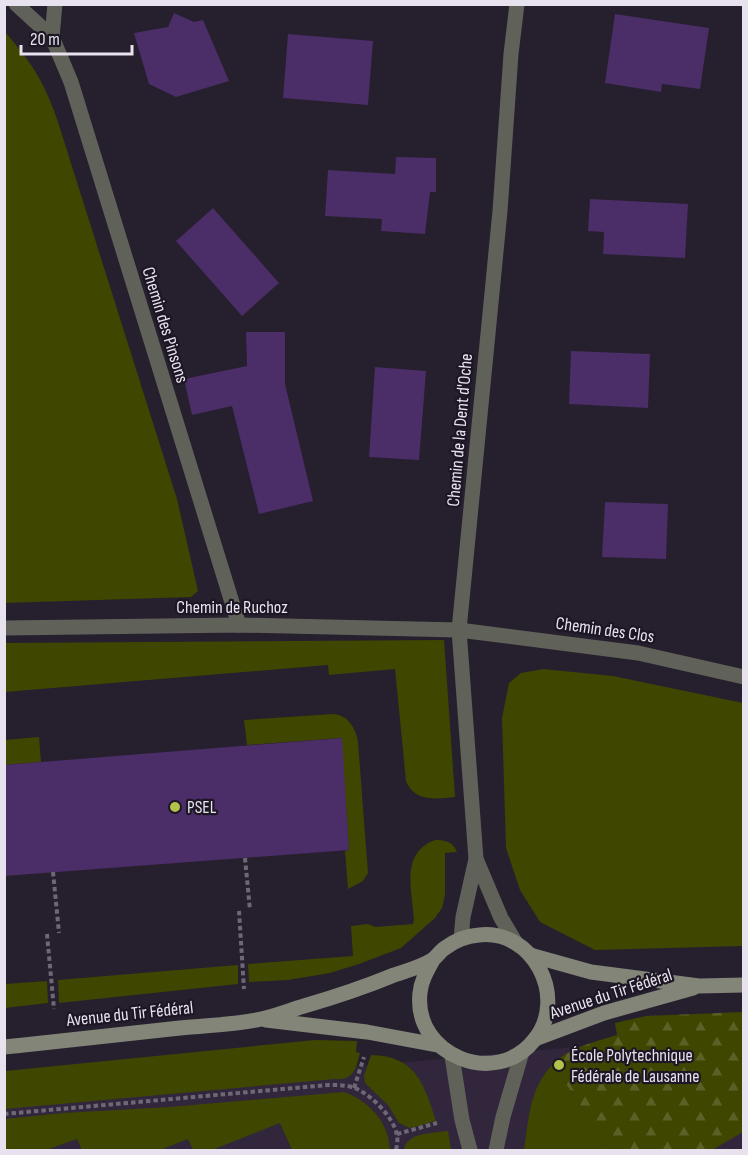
<svg xmlns="http://www.w3.org/2000/svg" width="748" height="1155" viewBox="0 0 748 1155" font-family="'Sofia Sans Condensed',sans-serif">
  <defs>
    <pattern id="forest-firs" width="22" height="20" patternUnits="userSpaceOnUse" patternTransform="scale(1.5)"><rect width="22" height="20" fill="#3f4600"/><path d="M5 1l3.5 6h-7zM16 11l3.5 6h-7z" fill="#5b6026"/></pattern>
  </defs>
  <rect width="100%" height="100%" fill="#261f2e"/>
  <polygon fill="#31263c" points="743,1032 743,1150 5,1150 5,1098"/>
  <g fill="#3f4600">
    <path d="M5,32C33,64 44,82 58,122L177,499L198,591L191,597L5,603Z"/>
    <path d="M444,640L455,797C437,799 414,802 406,781L395,669L329,675L328,665L5,692V643Z"/>
    <polygon points="543,669 613,676 743,703 743,946 595,950 540,922 520,890 506,848 502,718 509,683 521,673"/>
    <path d="M333,714C348,715 356,728 358,742L368,873L363,881L348,889L345,851L349,850L341,738L247,745L244,720Z"/>
    <polygon points="39,737 41,762 5,765 5,740"/>
    <path d="M435,840C446,840 453,842 457,852L445,853V895L442,908L435,918L401,948L359,964L330,973L288,980L249,982L248,964L353,956L351,926L368,924L375,927L413,924L414,920C412,890 400,853 435,840Z"/>
    <polygon points="238,965 238,984 59,1003 58,980"/>
    <polygon points="47,981 48,1003 5,1008 5,984"/>
    <path d="M315,1040L357,1041L356,1052L360,1053C356,1068 354,1081 335,1079L5,1109V1071Z"/>
    <path d="M371,1055C416,1056 424,1084 436,1121L410,1128L399,1123L388,1105L365,1083L364,1076Z"/>
    <path d="M553,1064L610,1150H524C529,1118 529,1089 553,1064Z"/>
    <path d="M344,1092C369,1101 389,1122 390,1150H292L280,1123L212,1150H193L188,1139L160,1150H82L77,1139L46,1150H5V1119L63,1113L169,1107Z"/>
    <path d="M448,1131L451,1150H404C406,1132 434,1133 448,1131Z"/>
  </g>
  <path fill="url(#forest-firs)" d="M743,1012V1132L712,1150H610L553,1064C570,1047 595,1042 617,1035L615,1023L646,1016Z"/>
  <g fill="#4b2d67">
    <polygon points="174,13 194,22 203,20 229,81 176,97 149,84 134,33 168,27"/>
    <polygon points="615,14 709,28 700,89 662,84 661,92 605,83"/>
    <polygon points="288,34 373,41 368,105 283,98"/>
    <polygon points="396,157 436,158 436,192 430,192 425,234 381,231 382,219 325,216 328,170 395,174"/>
    <polygon points="590,199 688,204 685,258 603,254 604,232 588,231"/>
    <polygon points="213,208 279,283 242,316 176,241"/>
    <polygon points="246,332 285,332 285,384 313,501 259,514 232,406 192,415 184,379 247,366"/>
    <polygon points="571,351 650,354 648,408 569,404"/>
    <polygon points="375,367 426,371 419,460 369,457"/>
    <polygon points="605,502 668,504 666,559 602,557"/>
    <polygon points="342,738 349,850 4,876 4,765"/>
  </g>
  <g fill="none" stroke-linecap="round" stroke-linejoin="round">
    <g stroke="#6e6875" stroke-width="4" stroke-dasharray="4.5 3" stroke-linecap="butt">
      <polyline points="245,858 250,910"/>
      <polyline points="53,872 59,933"/>
      <polyline points="239,911 244,989"/>
      <polyline points="47,934 54,1009"/>
      <polyline points="354,1088 364,1057"/>
      <path d="M4,1114L328,1085C336,1085 344,1085 352,1087C369,1092 395,1118 397,1136C398,1140 397,1146 396,1150"/>
      <polyline points="397,1134 437,1123"/>
    </g>
    <g stroke="#606259" stroke-width="15">
      <polyline points="16,4 52,37 71,82 239,625"/>
      <polyline points="52,37 55,4"/>
      <polyline points="4,628 239,625 459,630 638,653 744,677"/>
      <polyline points="476,859 501,918 516,943"/>
      <polyline points="461,939 463,917 476,859 459,630 500,211 511,54 517,4"/>
      <polyline points="452,1056 462,1120 470,1150"/>
      <polyline points="496,1150 503,1117 522,1052"/>
    </g>
    <g stroke="#828577" stroke-width="15">
      <polyline points="530,955 591,972 699,986 744,985"/>
      <polyline points="266,1020 367,1032 437,1045"/>
      <polyline points="535,1039 604,1013 693,988"/>
      <path d="M4,1047C63,1041 122,1034 180,1028C207,1025 235,1025 261,1019C276,1016 290,1010 304,1006C335,997 365,987 394,975C406,971 421,967 432,960C437,957 440,951 445,948C454,941 467,936 479,935C533,929 568,997 535,1039C497,1089 413,1056 420,993C421,981 427,971 433,960"/>
    </g>
  </g>
  <g fill="#b3c24b" stroke="#1d1624" stroke-width="2">
    <circle cx="175" cy="807" r="6"/>
    <circle cx="559" cy="1065" r="6"/>
  </g>
  <g text-anchor="middle" dominant-baseline="central" stroke-width="4.5" stroke-linejoin="round" paint-order="stroke">
    <g font-size="18" fill="#e7e2ed" stroke="#1d1624">
      <text transform="translate(165 325) rotate(73)">Chemin des Pinsons</text>
      <text transform="translate(460 430) rotate(-85)">Chemin de la Dent d'Oche</text>
      <text x="232" y="607">Chemin de Ruchoz</text>
      <text transform="translate(605 630) rotate(8)">Chemin des Clos</text>
      <text transform="translate(611 994) rotate(-18)">Avenue du Tir Fédéral</text>
      <text transform="translate(130 1014) rotate(-6)">Avenue du Tir Fédéral</text>
    </g>
    <g font-size="18" fill="#e7e2ed" stroke="#1d1624" text-anchor="start">
      <text x="187" y="807">PSEL</text>
      <text x="571" y="1055">École Polytechnique<tspan x="571" dy="21">Fédérale de Lausanne</tspan></text>
    </g>
  </g>
  <rect width="748" height="1155" fill="none" stroke="#e7e2ed" stroke-width="12"/>
  <path d="M21 45v9h111v-9" fill="none" stroke="#e7e2ed" stroke-width="3"/>
  <text x="30" y="45" font-size="18" fill="#e7e2ed" stroke="#1d1624" stroke-width="4.5" paint-order="stroke">20 m</text>
</svg>
